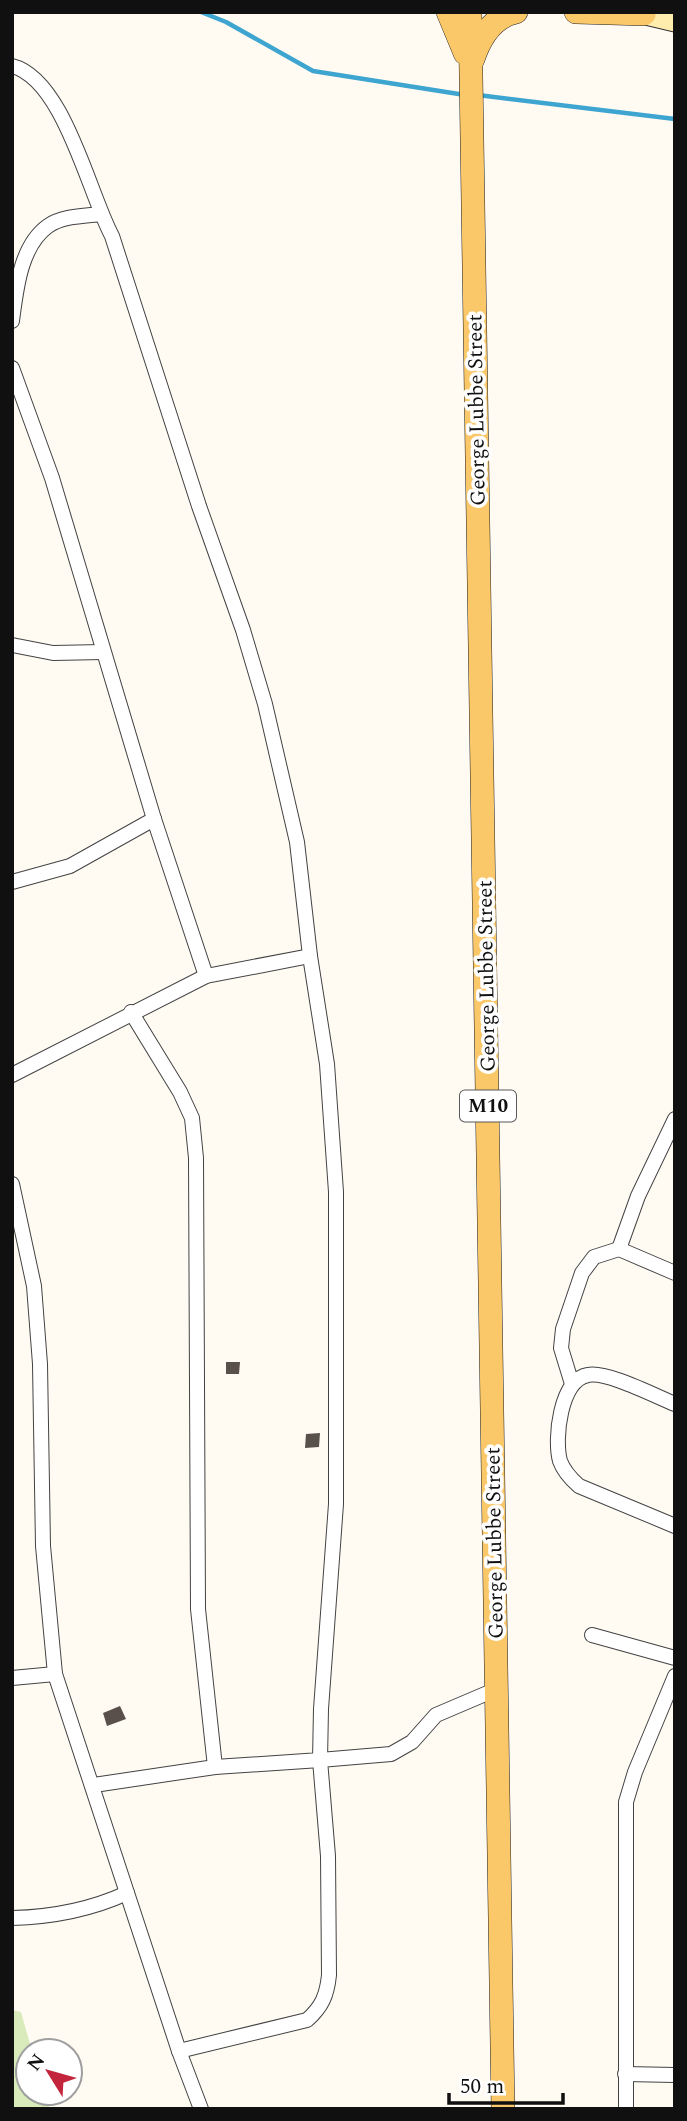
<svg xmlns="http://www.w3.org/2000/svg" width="687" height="2121" viewBox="0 0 687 2121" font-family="Spectral,serif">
  <rect width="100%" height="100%" fill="#fffbf3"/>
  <polygon fill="#d9ebbb" points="12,2010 21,2012 32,2051 28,2051 28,2093 45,2093 50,2109 12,2109"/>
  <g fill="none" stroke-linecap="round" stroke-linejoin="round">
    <g stroke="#3da5cf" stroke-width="4.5">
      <polyline points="201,12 226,22 313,71 465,95"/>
      <polyline points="478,95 675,119"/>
    </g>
  </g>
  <g fill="#59504c">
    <polygon points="226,1362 240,1362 239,1374 226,1374"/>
    <polygon points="320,1433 319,1447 305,1448 306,1434"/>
    <polygon points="120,1706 126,1719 107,1726 103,1713"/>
  </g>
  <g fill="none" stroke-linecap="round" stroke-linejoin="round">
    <defs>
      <g id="street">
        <path d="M12,66C64,79 89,194 112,236L199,506L243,630L265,704L297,842L310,956L327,1064L336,1192V1504L321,1709L320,1760L215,1767L94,1785"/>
        <path d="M12,321C16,291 20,246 48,226C62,216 84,216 101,214"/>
        <polyline points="12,368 52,478 154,819 206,976"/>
        <polyline points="12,645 53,653 103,652"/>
        <polyline points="12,882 70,866 154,819"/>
        <polyline points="131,1012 180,1092 192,1118 196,1158 198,1609 215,1767"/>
        <polyline points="12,1075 206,976 310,956"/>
        <polyline points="12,1184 34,1286 40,1364 43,1546 55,1674 179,2051 201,2109"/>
        <polyline points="619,1249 638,1196 675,1119"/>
        <polyline points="572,1384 561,1348 563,1329 582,1273 594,1257 619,1249 675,1273"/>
        <path d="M675,1404C655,1396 607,1371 588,1375C560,1380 554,1439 560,1461C564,1472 571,1479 579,1486L675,1526"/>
        <polyline points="592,1635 675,1658"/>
        <polyline points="12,1678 55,1674"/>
        <path d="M12,1918C53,1917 90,1910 127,1893"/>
        <path d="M179,2051L307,2020C322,2007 327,1995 329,1975L328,1856L320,1760L391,1754L412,1742L436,1715L497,1689"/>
        <polyline points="625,2074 675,2075"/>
        <polyline points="626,2109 626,1802 635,1772 675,1676"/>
      </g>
      <polyline id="secondary" points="633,12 675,22"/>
      <g id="primary">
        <polyline points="448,12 465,53"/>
        <polyline points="470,12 503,2109"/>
        <polyline points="576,12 644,14"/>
        <path d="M473,59C480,38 492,17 516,12"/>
      </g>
    </defs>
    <use href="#street" stroke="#434343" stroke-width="16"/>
    <use href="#secondary" stroke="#323232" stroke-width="21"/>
    <use href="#primary" stroke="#212121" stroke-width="24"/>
    <use href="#street" stroke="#fff" stroke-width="14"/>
    <use href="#secondary" stroke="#ffedae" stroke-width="19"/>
    <use href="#primary" stroke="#fac769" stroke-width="23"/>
  </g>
  <g text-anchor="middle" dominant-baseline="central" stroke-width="7" stroke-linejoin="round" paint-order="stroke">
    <rect fill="#fff" stroke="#585858" stroke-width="2" x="460" y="1090.5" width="56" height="31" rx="5"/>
    <g font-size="19" font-weight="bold" fill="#101010">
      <text x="488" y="1106">M10</text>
    </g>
    <g font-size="21" fill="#101010" stroke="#fff">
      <text transform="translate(477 410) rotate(-91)">George Lubbe Street</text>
      <text transform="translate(487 976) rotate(-91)">George Lubbe Street</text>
      <text transform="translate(495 1543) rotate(-91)">George Lubbe Street</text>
    </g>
  </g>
  <rect width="687" height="2121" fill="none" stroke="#101010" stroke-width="28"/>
  <g transform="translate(49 2072) rotate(307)"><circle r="33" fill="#ffffff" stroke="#9f9f9f" stroke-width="2"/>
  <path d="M0-5L12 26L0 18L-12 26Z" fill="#c3253d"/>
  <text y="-10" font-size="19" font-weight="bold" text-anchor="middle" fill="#101010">N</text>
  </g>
  <path d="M449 2093v10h114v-10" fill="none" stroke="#101010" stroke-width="3.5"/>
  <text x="460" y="2093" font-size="21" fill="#101010" stroke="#ffffff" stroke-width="5" paint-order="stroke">50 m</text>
</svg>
